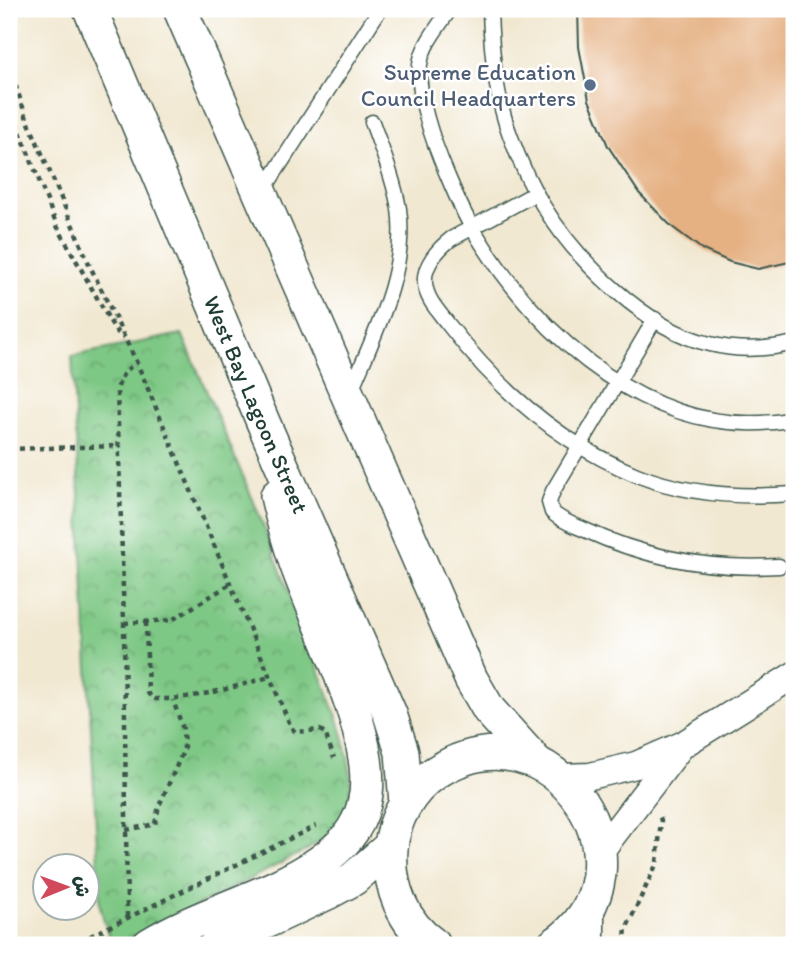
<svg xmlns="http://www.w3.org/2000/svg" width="803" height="954" viewBox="0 0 803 954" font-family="Itim,'Playpen Sans Arabic',sans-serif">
  <defs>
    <pattern id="park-crowns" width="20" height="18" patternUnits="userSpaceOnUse" patternTransform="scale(1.75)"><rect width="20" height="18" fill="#7ec885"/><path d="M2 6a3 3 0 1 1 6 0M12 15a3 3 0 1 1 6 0" fill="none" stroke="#67a46e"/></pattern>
  </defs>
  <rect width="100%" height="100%" fill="#fff"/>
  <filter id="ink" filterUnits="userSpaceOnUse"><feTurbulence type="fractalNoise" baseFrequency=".0143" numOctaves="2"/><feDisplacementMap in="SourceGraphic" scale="14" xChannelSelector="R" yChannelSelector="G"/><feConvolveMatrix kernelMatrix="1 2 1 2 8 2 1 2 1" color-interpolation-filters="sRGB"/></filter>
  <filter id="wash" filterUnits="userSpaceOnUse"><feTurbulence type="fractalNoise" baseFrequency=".00686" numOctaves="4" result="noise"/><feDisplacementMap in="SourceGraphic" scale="28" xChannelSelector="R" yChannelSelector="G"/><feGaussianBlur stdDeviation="1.57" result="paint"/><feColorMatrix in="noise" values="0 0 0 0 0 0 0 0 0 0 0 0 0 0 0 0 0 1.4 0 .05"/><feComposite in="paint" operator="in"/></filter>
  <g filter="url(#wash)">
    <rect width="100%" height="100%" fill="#f1e8d1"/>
    <path fill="url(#park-crowns)" stroke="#4e825c" stroke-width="2" d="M182,334L256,507L338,719C347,750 359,789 342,820C334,834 318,843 305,851L120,945H111L100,906L72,356Z"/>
    <g id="blocks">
      <polygon fill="#e5b082" points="578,9 794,9 794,261 758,269 730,262 703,250 671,226 639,193 608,146 589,100 579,47"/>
    </g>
  </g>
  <g filter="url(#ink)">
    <use href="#blocks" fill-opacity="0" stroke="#3e574c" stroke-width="2"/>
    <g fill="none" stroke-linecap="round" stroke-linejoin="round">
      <defs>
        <g id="service">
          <path d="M450,9C439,26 423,44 420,64C416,94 434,144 446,172C454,191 462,211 473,229C538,338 657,446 794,419"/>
          <path d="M490,9C491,51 495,95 510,135C519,160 530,185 544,207C577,261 647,330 710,344C738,351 766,350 794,343"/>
          <path d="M536,193L451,239C438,249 423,266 425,283C426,299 439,312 448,324C498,389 561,444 637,475C687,495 741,498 794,494"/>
          <polyline points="261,194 380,9"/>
          <path d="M655,319L553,491L549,502L552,512C561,521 574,525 585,530C646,558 713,570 779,566"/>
          <path d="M350,393C373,336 408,273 399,209C394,180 382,150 372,122"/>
        </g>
        <g id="minor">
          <polyline points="561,777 590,776 636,765 682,745 794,675"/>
          <polyline points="599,853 681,746"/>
          <polyline points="591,945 591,899"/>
        </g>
        <g id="tertiary">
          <path id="s1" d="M90,9L263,422L390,714L402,752L406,803"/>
          <polyline points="180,9 471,679 489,710 536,762"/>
          <path d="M149,945C202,912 268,898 320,862C341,847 358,830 364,804C381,743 317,624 296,563C289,541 282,519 277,496"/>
          <polyline points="216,945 329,892 353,879 391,846"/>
          <path d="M434,945C403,924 388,886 391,849C393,819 410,790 435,773C553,695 665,870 554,945"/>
        </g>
      </defs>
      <use href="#service" stroke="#3e574c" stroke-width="17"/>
      <use href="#minor" stroke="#3e574c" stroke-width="29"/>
      <use href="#tertiary" stroke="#3e574c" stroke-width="36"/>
      <g stroke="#3e574c" stroke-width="4.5" stroke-dasharray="5 5" stroke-linecap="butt">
        <polyline points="9,66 26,116 90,266 137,363 291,727 295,732 320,730 325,733 334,758"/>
        <polyline points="9,104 57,226 115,330 124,338"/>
        <polyline points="9,449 120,446"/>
        <path d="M146,622L148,693L153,699C192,700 231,688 269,677"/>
        <polyline points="124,623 172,620 232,583"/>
        <polyline points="126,830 155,824 159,806 184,749 183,729 173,700"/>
        <path d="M127,917L124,623L117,390C121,376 124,370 137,363"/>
        <polyline points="72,945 316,826"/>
        <polyline points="624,945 626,929 657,863 661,820 658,814"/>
      </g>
      <use href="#service" stroke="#fff" stroke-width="14"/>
      <use href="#minor" stroke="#fff" stroke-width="26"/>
      <use href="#tertiary" stroke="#fff" stroke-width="33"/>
    </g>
  </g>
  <circle fill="#5c6f8a" stroke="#fff" stroke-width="2.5" cx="590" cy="85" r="7"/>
  <g text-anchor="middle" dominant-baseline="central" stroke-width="5" stroke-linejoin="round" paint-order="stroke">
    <g font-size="23" fill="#4e5e75" stroke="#fff" text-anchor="end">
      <text x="576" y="72">Supreme Education<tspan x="576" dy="26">Council Headquarters</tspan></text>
    </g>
    <g font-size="23" fill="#1f3d34" stroke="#fff">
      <text stroke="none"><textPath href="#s1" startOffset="429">West Bay Lagoon Street</textPath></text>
    </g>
  </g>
  <rect width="803" height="954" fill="none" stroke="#fff" stroke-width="35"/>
  <g transform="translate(66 887) rotate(89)"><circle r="33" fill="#ffffff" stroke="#a5b1ae" stroke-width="2"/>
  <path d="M0-5L12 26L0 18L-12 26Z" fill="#d1495b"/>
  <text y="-10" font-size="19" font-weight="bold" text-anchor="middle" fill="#1f3d34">ش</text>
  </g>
</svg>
